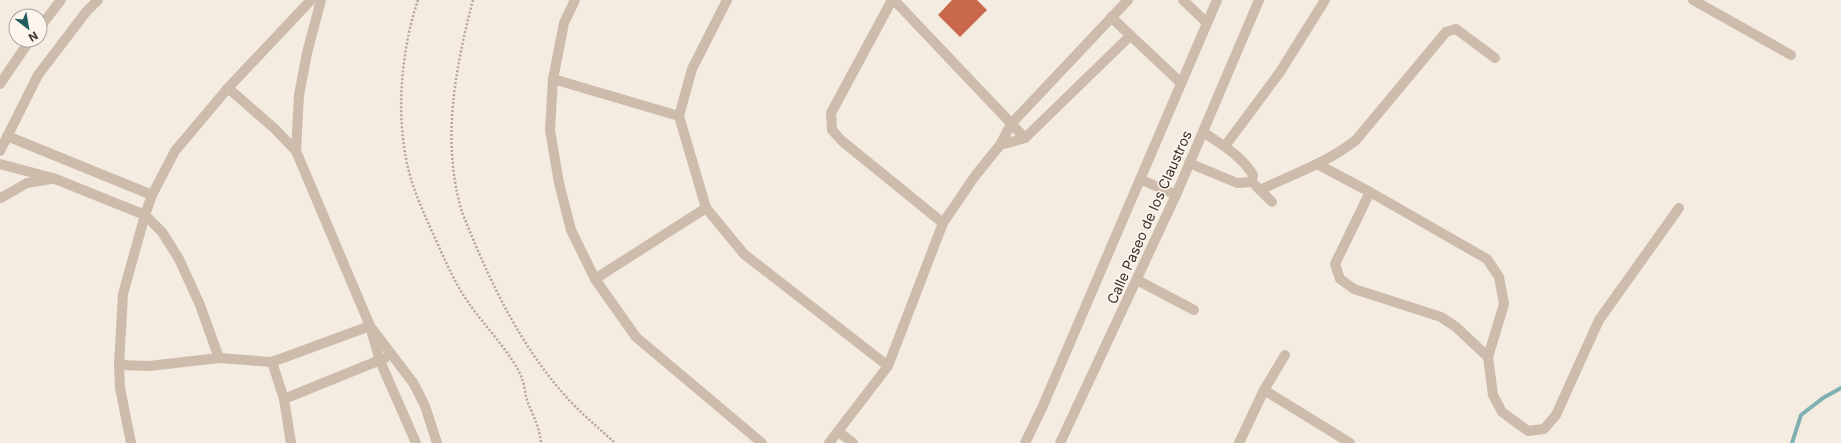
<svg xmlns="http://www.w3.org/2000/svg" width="1841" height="443" viewBox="0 0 1841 443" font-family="Inter,sans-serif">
  <rect width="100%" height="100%" fill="#f4ebe1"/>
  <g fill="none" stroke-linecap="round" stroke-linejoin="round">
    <polyline stroke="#7fb0b2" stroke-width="4" points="1792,443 1801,415 1823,398 1841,388"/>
  </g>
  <polygon fill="#c8694b" points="952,0 977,0 987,10 960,37 938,15"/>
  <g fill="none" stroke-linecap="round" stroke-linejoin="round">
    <g stroke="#b9a596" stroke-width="2.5" stroke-dasharray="2 2" stroke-linecap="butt">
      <path d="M418,0C399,56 394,132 414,188C421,208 430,227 439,247C448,267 457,287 470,305C484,325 516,359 522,379C525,386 525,394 527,400C533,417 539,424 541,443"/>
      <path d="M473,0C455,69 441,142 462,212C489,280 520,347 570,401C584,416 600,429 615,443"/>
    </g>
    <g stroke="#cdbbac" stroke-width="10">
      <polyline points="321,0 307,53 299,95 296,151 370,326 380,361 416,443"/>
      <polyline points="575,0 564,23 553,79 550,130 559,183 571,230 595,279 636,337 762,443"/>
      <polyline points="727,0 692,69 679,116 706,208 744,254 888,366"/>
      <polyline points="892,0 831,113 832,130 842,141 943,223"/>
      <polyline points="894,0 1025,138"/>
      <polyline points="1183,0 1206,22"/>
      <polyline points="1693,0 1791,55"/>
      <polyline points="1111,17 1181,83"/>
      <polyline points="40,27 61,0"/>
      <polyline points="553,79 679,116"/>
      <polyline points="0,84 30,40"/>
      <polyline points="228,88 275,129 296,151"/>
      <path d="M1203,132C1221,144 1242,156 1253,175L1252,182"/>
      <polyline points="7,136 152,195"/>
      <polyline points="1000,145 1025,138 1130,36"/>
      <polyline points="1225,146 1280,72 1325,0"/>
      <polyline points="0,151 38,75 86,12 98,0"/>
      <polyline points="1189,163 1237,183 1252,182"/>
      <polyline points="0,164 53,178 145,215 162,232 179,259 200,305 219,358 272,362 284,399 291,443"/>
      <polyline points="1317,164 1370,192 1487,259 1499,277 1504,304 1488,357 1493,395 1502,412 1528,431 1544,429 1556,415 1599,320 1679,208"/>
      <polyline points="1140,179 1176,195"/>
      <polyline points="1256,186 1272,202"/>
      <path d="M1260,190C1293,174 1327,163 1356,140L1446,32L1456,29L1495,58"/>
      <polyline points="1370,192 1335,264 1340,279 1354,289 1441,317 1456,327 1488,357"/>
      <polyline points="1,198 27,183 51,179"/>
      <polyline points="595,279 706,208"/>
      <polyline points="1137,280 1194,310"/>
      <polyline points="272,362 370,326 414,384 425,406 437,443"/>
      <polyline points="119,365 149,366 219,358"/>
      <polyline points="1264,390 1350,443"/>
      <polyline points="284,399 385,358"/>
      <polyline points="839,432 853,443"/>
      <polyline points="131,443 120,388 119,365 123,294 145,215 152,195 175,151 228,88 311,0"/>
      <polyline points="829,443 888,366 943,223 975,176 1000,145 1011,124 1128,0"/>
      <polyline points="1025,443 1042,408 1217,0"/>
      <polyline points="1060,443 1176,195 1259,0"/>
      <polyline points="1239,443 1264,390 1285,355"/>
    </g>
  </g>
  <g text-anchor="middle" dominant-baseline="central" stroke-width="3.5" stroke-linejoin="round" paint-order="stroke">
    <g font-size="14" fill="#3b302b" stroke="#fbf5ee">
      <text transform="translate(1149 217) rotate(-66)">Calle Paseo de los Claustros</text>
    </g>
  </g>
  <g transform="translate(28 28) rotate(149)"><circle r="19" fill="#fbf5ee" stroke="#aea6a0"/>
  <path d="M0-3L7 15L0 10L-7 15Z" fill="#1f5a5e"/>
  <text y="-6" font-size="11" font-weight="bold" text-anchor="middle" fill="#3b302b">N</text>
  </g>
</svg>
